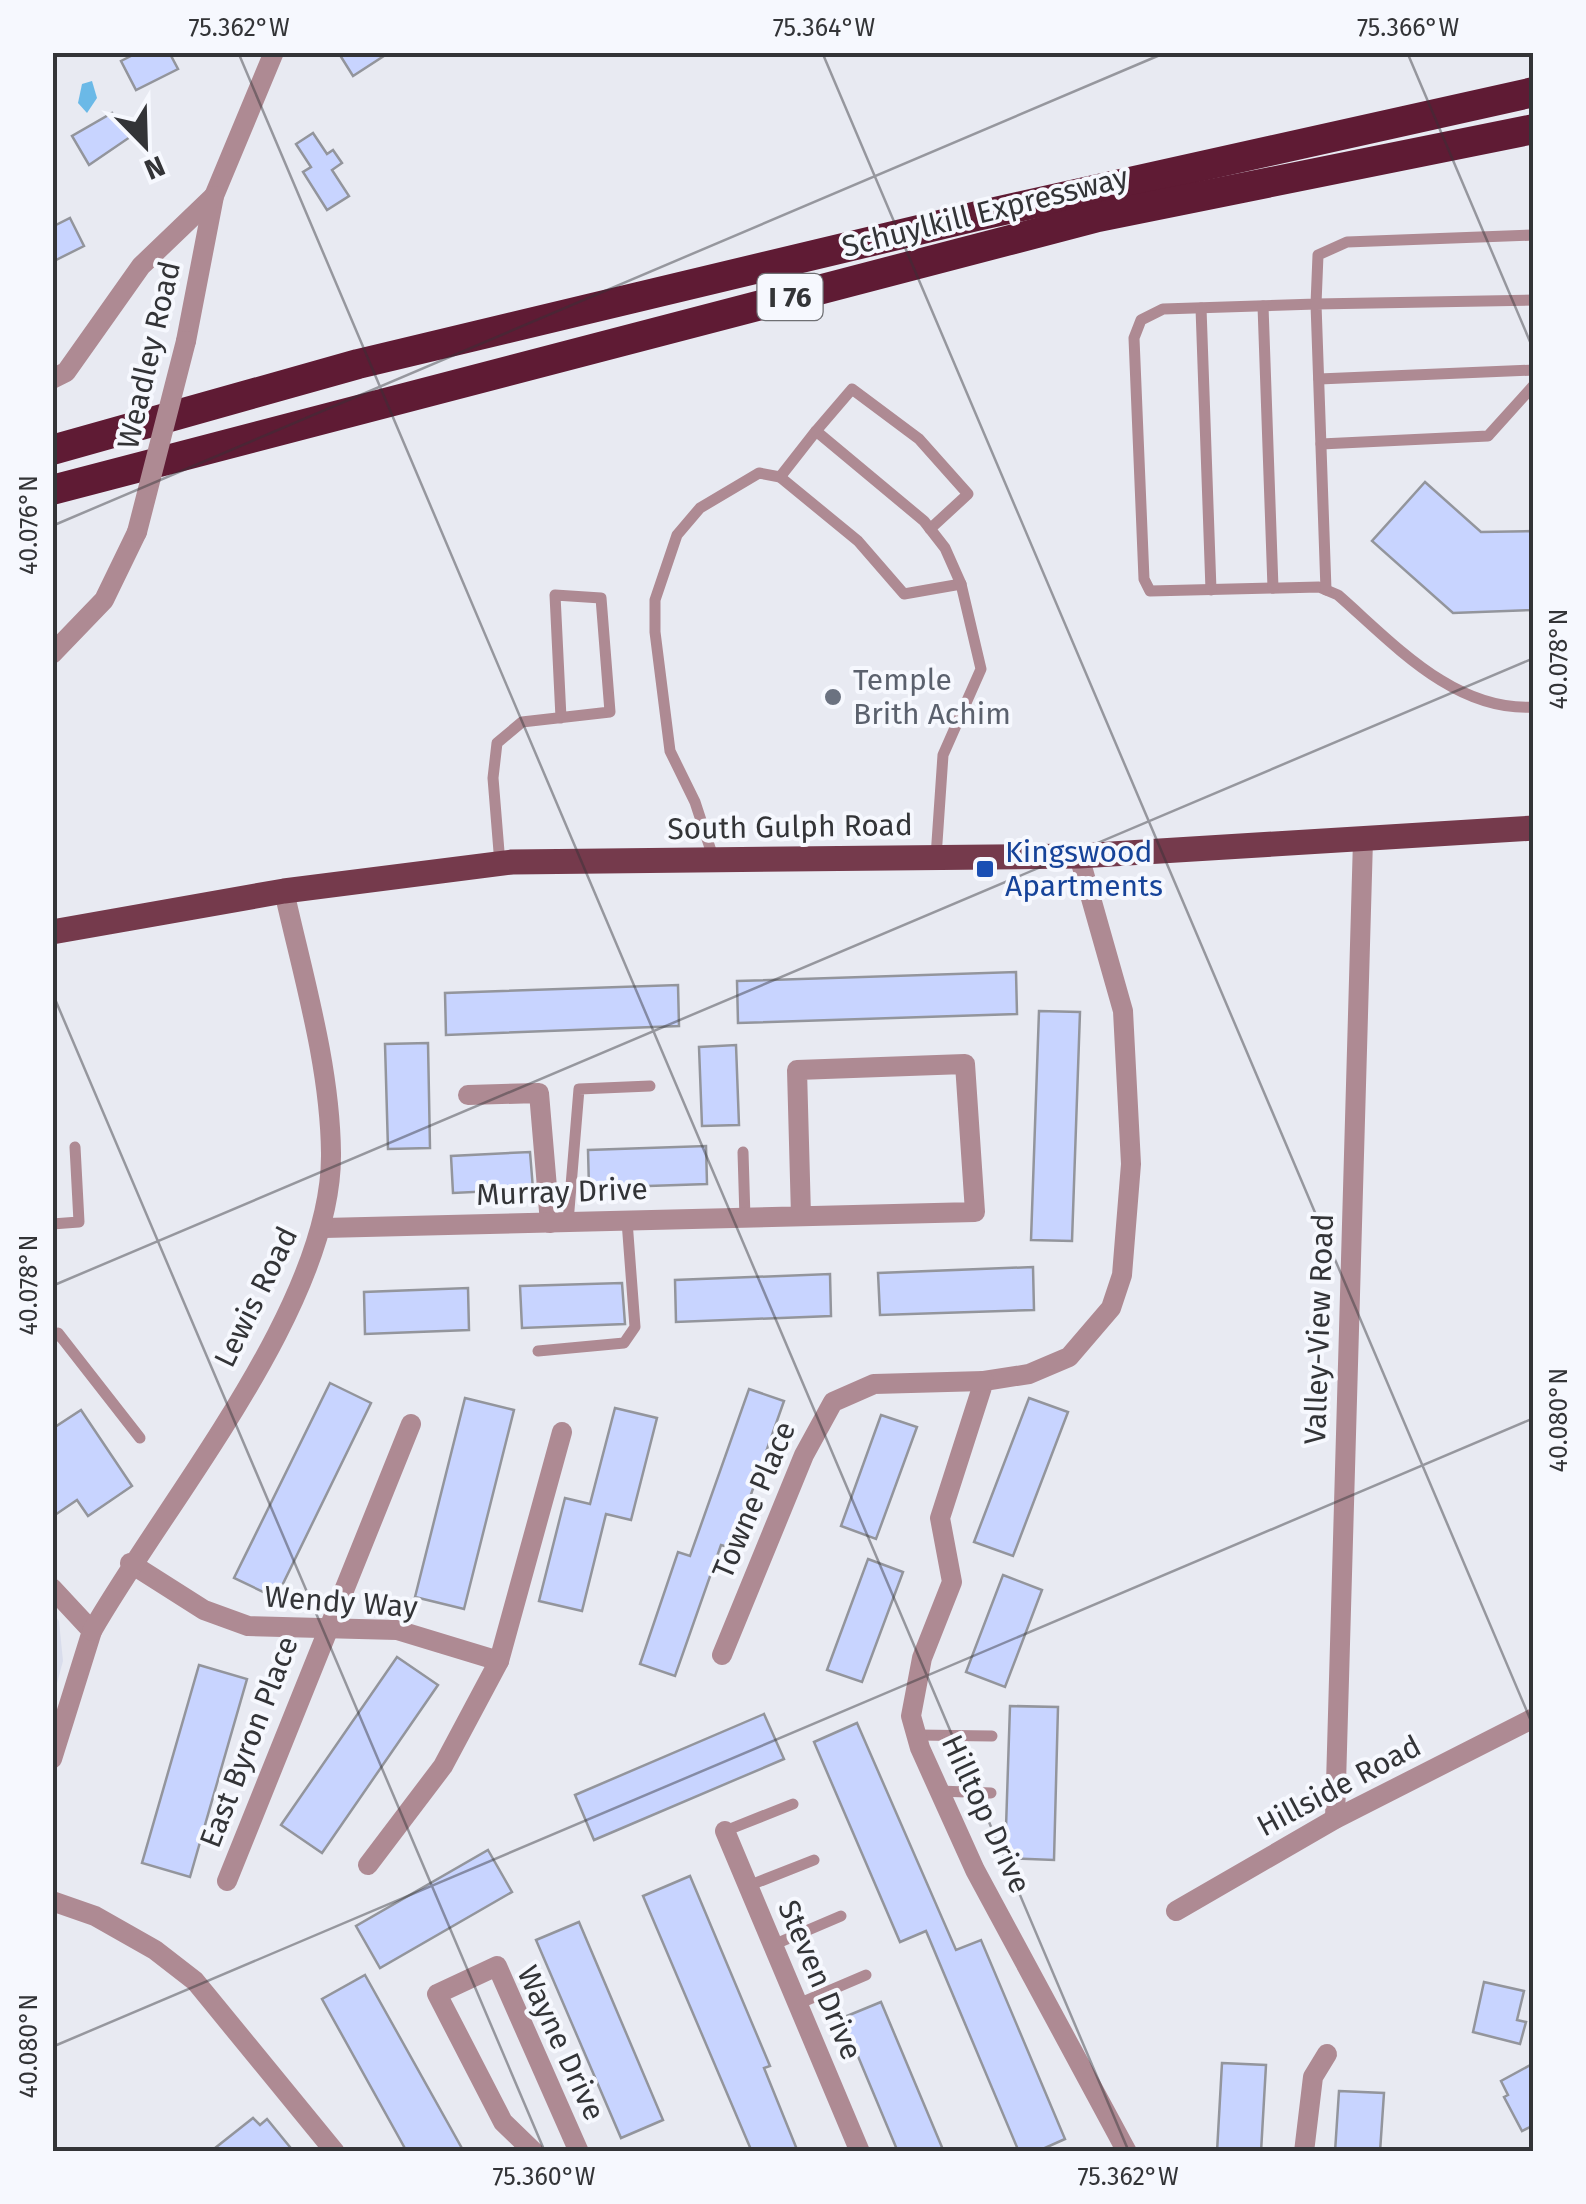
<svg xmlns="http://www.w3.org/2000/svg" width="1586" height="2204" viewBox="0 0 1586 2204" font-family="'Fira Sans',sans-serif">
  <rect width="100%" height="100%" fill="#e8eaf2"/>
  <polygon fill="#d9ddec" points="53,1614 59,1621 63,1661 53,1698"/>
  <polygon fill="#6bb9e7" points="92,81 97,98 87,113 78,103 82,84"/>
  <g fill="#c8d4ff" stroke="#93959c" stroke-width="2.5">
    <polygon points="139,52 169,52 178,69 136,90 121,61"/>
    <polygon points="338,52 390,52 353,76"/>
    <polygon points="112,113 118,123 124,120 133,135 89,165 72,136"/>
    <polygon points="313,133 327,154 333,150 342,163 332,170 349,196 327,210 303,172 311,167 296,144"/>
    <polygon points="70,218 84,246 52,262 52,227"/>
    <polygon points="1425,482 1481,532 1534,531 1534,610 1453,613 1372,541"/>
    <polygon points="1016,972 1017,1014 738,1023 737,981"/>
    <polygon points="678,985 679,1026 446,1035 445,993"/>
    <polygon points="1039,1011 1080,1012 1072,1241 1031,1240"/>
    <polygon points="428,1043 430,1148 388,1149 385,1044"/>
    <polygon points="736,1045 739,1125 702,1126 699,1047"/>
    <polygon points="706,1146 707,1184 589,1188 588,1150"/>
    <polygon points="530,1152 533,1189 453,1193 451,1156"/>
    <polygon points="1033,1267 1034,1310 880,1315 878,1273"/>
    <polygon points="830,1274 831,1316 676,1322 675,1280"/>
    <polygon points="622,1283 625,1324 522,1328 520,1286"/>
    <polygon points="468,1288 469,1330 365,1334 364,1292"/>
    <polygon points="330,1383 371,1403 276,1598 234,1578"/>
    <polygon points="749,1389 784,1401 732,1548 721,1545 675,1676 640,1664 678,1552 690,1556"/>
    <polygon points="465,1398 514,1410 464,1609 415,1597"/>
    <polygon points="1029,1398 1068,1412 1013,1556 974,1542"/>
    <polygon points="615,1408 657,1418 631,1520 606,1514 582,1611 539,1601 565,1498 590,1504"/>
    <polygon points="81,1410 132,1486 88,1516 77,1500 52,1517 52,1429"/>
    <polygon points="881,1415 917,1427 876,1539 841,1526"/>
    <polygon points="868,1559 903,1572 862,1682 827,1670"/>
    <polygon points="1003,1575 1042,1590 1005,1687 966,1672"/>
    <polygon points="397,1657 438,1685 322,1853 281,1825"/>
    <polygon points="199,1665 247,1679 190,1877 142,1863"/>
    <polygon points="1010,1706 1058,1707 1054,1860 1005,1858"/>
    <polygon points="764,1714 784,1759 594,1840 575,1795"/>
    <polygon points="857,1723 956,1950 981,1940 1065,2139 1036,2152 1019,2152 926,1931 900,1942 814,1742"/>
    <polygon points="488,1850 512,1892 380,1968 356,1926"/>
    <polygon points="690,1876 770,2066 764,2068 798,2152 752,2152 643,1896"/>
    <polygon points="579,1922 663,2120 621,2138 536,1940"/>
    <polygon points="365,1975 464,2152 407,2152 322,1999"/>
    <polygon points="1484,1982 1524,1991 1517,2020 1526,2022 1520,2044 1473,2032"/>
    <polygon points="881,2002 944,2152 898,2152 842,2018"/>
    <polygon points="1222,2063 1266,2065 1261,2152 1217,2152"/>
    <polygon points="1534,2063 1534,2125 1522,2131 1504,2097 1508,2095 1501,2081"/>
    <polygon points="1339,2091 1384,2093 1380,2152 1335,2152"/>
    <polygon points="253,2118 260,2125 267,2119 294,2152 210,2152"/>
  </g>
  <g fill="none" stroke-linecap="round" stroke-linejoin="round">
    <g stroke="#ae8a93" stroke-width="11">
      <path d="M1534,235L1347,242L1318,255L1316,304L1163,309L1141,320L1134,338L1144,579L1150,591L1319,587L1338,595C1393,643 1454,712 1534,707"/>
      <polyline points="1263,306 1273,588"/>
      <polyline points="1201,308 1211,590"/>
      <polyline points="1319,379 1534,370"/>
      <polyline points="816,431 852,389 919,439 968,494 930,529"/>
      <polyline points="1321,444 1488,436 1534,385"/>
      <polyline points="780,477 858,541 904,594 961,584"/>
      <polyline points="1326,590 1316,304 1534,300"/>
      <polyline points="714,860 695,802 670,751 655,632 655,600 677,535 700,508 759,473 780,477 816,431 924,521 945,548 961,584 981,669 943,755 936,857"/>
      <polyline points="500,864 493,778 497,743 522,722 610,712 601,598 555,595 561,718"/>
      <polyline points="743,1152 745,1218"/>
      <polyline points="568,1222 579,1089 650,1086"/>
      <polyline points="52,1224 79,1222 75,1147"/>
      <polyline points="52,1339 58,1333 140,1438"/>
      <polyline points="538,1351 624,1343 635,1327 627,1221"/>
      <polyline points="917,1735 992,1736"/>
      <polyline points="940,1791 991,1793"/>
      <polyline points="725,1831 793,1804"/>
      <polyline points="748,1886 814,1860"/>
      <polyline points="773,1945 841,1916"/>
      <polyline points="798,2004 866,1975"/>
    </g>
    <g stroke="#ae8a93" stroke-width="20">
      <polyline points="186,341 214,196 274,52"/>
      <polyline points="52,379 66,372 141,266 214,196"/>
      <polyline points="52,654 104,600 137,532"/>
      <polyline points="1079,856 1123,1011 1131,1164 1122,1275 1111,1308 1069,1357 1029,1374 984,1381 940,1518 952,1582 922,1658 911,1716 920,1748 975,1870 1127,2152"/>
      <polyline points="468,1095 539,1093 550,1223"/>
      <polyline points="324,1228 975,1212 965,1064 797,1070 801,1216"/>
      <polyline points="130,1563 204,1610 248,1626 397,1630 499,1661"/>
      <polyline points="52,1588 92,1631 52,1759"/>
      <path d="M92,1631C167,1500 333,1304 331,1153C330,1065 303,976 284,891"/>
      <polyline points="722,1655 804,1455 833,1402 874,1384 984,1381"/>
      <polyline points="1335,1819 1363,840"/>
      <polyline points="725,1831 860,2152"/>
      <polyline points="368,1865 443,1766 499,1661 562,1432"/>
      <polyline points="227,1881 411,1424"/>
      <polyline points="52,1901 95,1916 155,1950 195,1981 335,2152"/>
      <polyline points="1176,1911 1335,1819 1534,1718"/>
      <polyline points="534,2152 503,2122 437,1994 497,1966 579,2152"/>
      <polyline points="1304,2152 1313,2077 1327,2054"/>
    </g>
    <polyline stroke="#753a4c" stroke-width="25" points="52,932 284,891 512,862 1079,856 1534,828"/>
    <g stroke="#5f1b34" stroke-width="30">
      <polyline points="52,450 358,364 977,216 1534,92"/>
      <polyline points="52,490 1098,217 1534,129"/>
    </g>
    <polyline stroke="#ae8a93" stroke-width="20" points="137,532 186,341"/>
  </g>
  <path fill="none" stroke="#333437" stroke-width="2.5" stroke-opacity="0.45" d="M238,52L1129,2152M822,52L1534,1728M1407,52L1534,351M52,526L1167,52M52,992L545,2152M52,1286L1534,658M52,2047L1534,1418"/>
  <circle fill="#6b7280" stroke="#f6f8fe" stroke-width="4" cx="833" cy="697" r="10"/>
  <rect fill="#1a4fb4" stroke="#f6f8fe" stroke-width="4" x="975" y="859" width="20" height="20" rx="5"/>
  <g text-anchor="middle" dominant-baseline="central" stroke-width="8" stroke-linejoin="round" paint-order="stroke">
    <rect fill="#f6f8fe" stroke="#6e6f73" stroke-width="2.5" x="757.5" y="274" width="65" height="46" rx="8"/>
    <g font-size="28" font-weight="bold" fill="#333437">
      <text x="790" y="297">I 76</text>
    </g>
    <g font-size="30" fill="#333437" stroke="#f6f8fe">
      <text transform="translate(985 212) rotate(-14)">Schuylkill Expressway</text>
      <text transform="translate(149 355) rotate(-77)">Weadley Road</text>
      <text transform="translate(790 827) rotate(-1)">South Gulph Road</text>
      <text transform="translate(562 1192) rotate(-2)">Murray Drive</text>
      <text transform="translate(256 1297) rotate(-64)">Lewis Road</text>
      <text transform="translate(1319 1329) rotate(-88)">Valley-View Road</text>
      <text transform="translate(754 1500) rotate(-67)">Towne Place</text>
      <text transform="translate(341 1602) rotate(4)">Wendy Way</text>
      <text transform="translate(249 1742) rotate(-69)">East Byron Place</text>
      <text transform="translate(1339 1786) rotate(-28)">Hillside Road</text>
      <text transform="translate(986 1814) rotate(65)">Hilltop Drive</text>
      <text transform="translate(820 1980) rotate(67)">Steven Drive</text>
      <text transform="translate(561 2043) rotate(65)">Wayne Drive</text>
    </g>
    <g font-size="30" fill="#5b616d" stroke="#f6f8fe" text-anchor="start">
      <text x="853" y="680">Temple<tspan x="853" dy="34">Brith Achim</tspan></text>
    </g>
    <g font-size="30" fill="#164399" stroke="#f6f8fe" text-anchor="start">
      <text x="1005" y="852">Kingswood<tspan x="1005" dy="34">Apartments</tspan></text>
    </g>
  </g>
  <rect width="1586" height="2204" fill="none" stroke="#f6f8fe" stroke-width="110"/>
  <g transform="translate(145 145) rotate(157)" stroke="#f6f8fe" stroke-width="8" paint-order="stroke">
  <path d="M0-8L18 38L0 25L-18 38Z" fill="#333437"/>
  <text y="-15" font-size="28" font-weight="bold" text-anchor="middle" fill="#333437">N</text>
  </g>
  <rect x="55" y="55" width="1476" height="2094" fill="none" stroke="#333437" stroke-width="4"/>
  <g font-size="25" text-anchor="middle" fill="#333437">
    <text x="239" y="36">75.362°W</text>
    <text x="824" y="36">75.364°W</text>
    <text x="1408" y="36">75.366°W</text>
    <text transform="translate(28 525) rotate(-90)" y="9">40.076°N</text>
    <text transform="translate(1558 659) rotate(-90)" y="9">40.078°N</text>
    <text transform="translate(28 1285) rotate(-90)" y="9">40.078°N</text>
    <text transform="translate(1558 1420) rotate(-90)" y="9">40.080°N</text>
    <text transform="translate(28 2046) rotate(-90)" y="9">40.080°N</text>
    <text x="544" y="2185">75.360°W</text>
    <text x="1128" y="2185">75.362°W</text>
  </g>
</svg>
